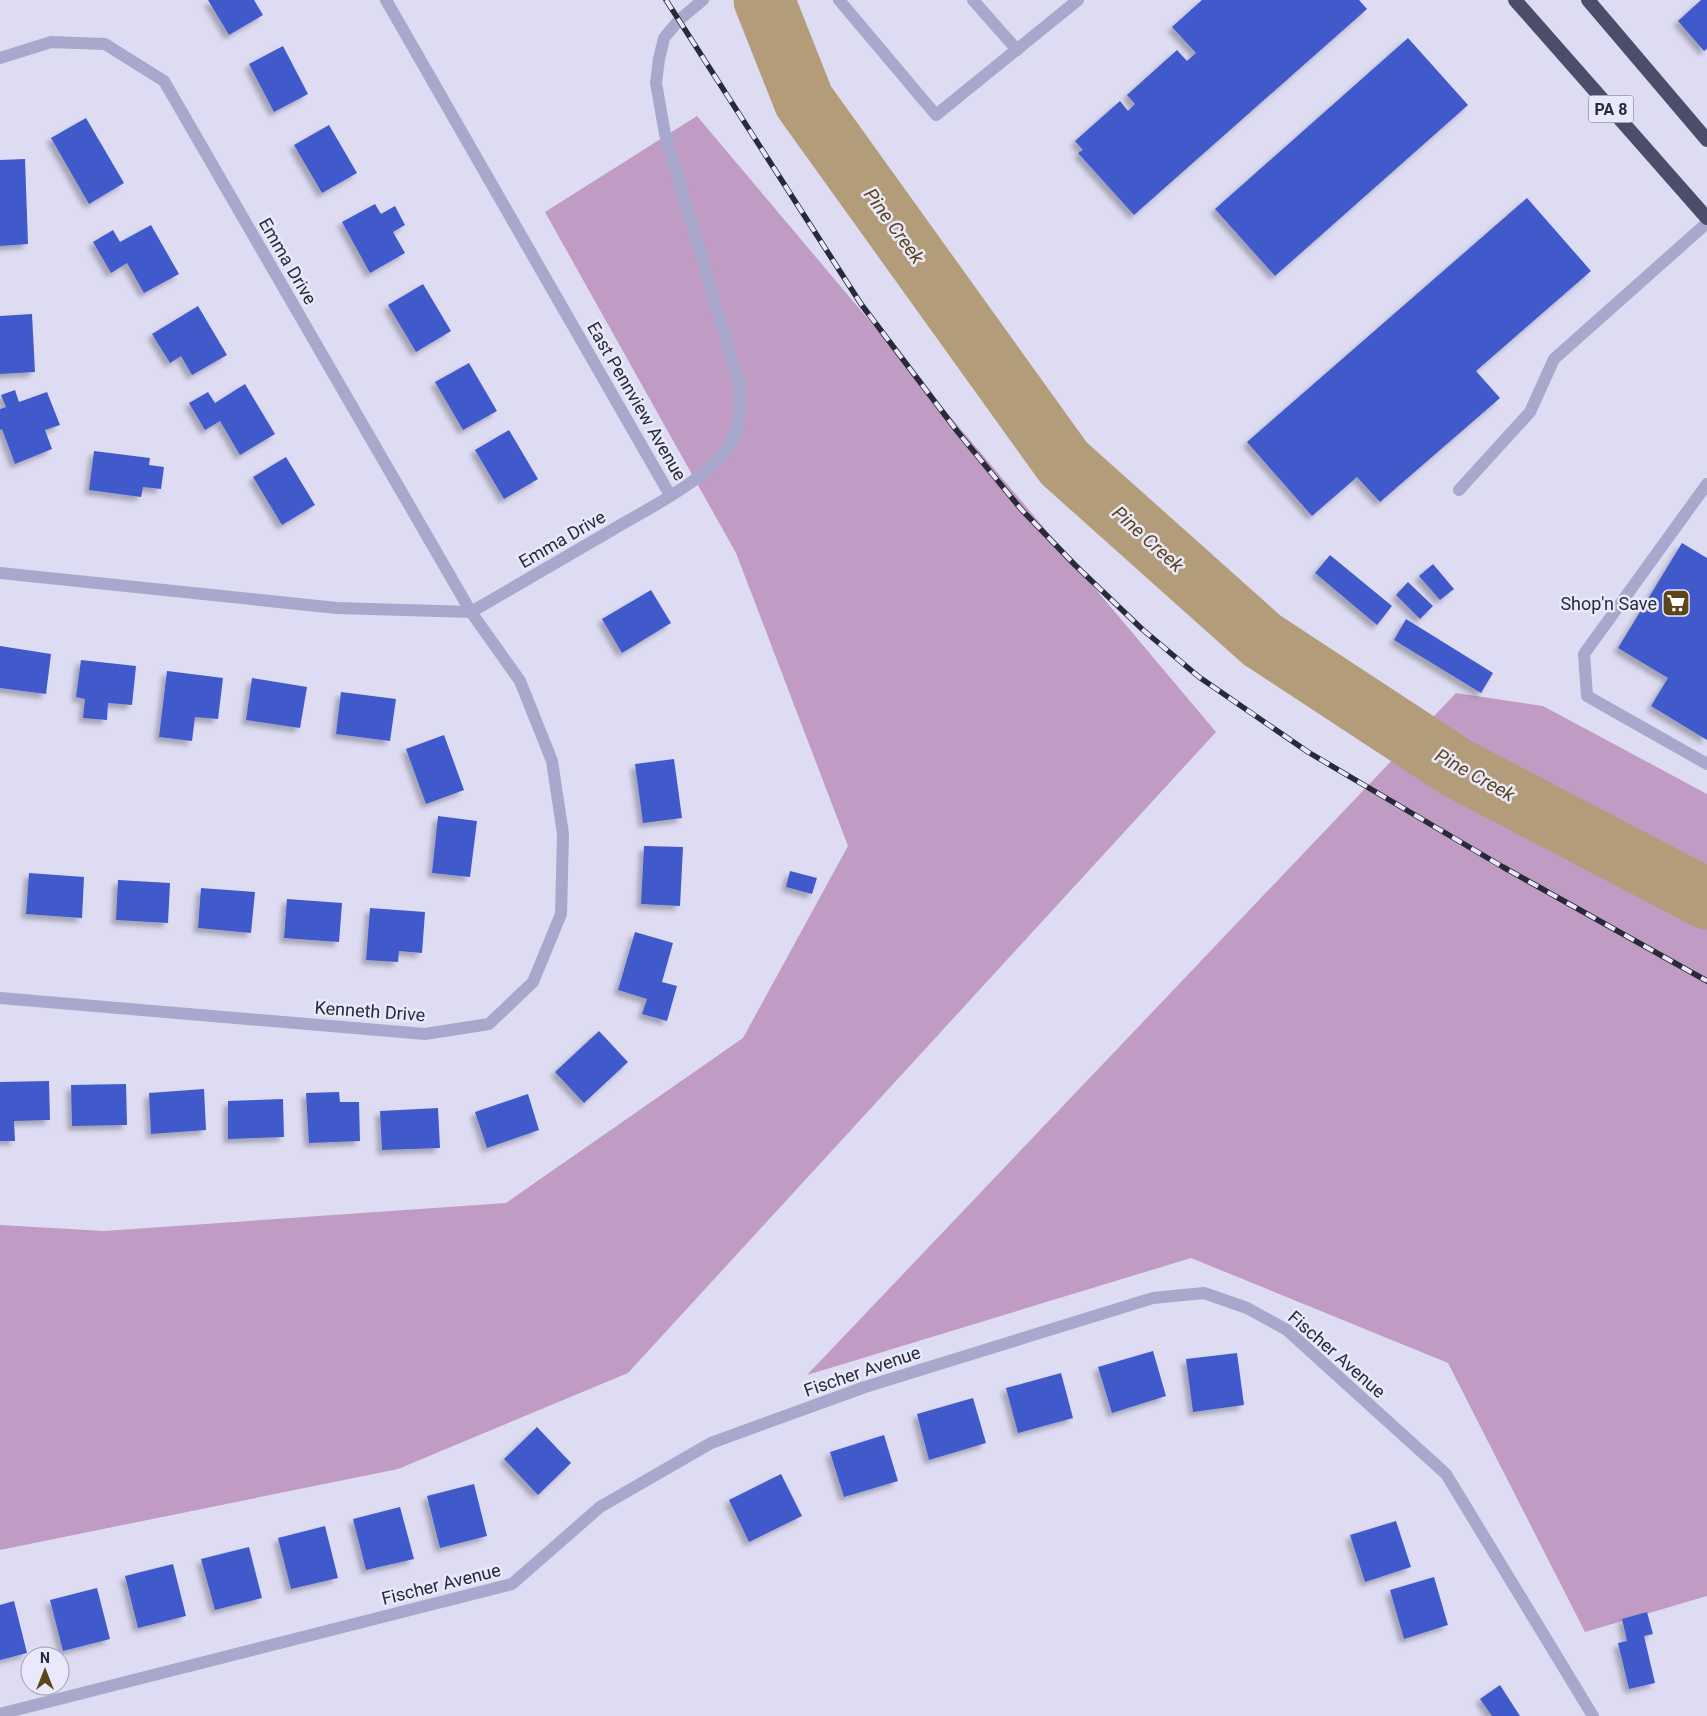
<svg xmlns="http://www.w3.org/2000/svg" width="1707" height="1716" viewBox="0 0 1707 1716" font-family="Roboto,sans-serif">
  <defs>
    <filter id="shadow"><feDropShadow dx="-4.5" dy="4.5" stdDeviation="2.5" flood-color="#0004"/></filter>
  </defs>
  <rect width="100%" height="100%" fill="#dedcf3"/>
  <g fill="#c09bc3">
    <polygon points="697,116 1216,732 628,1373 398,1469 0,1550 0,1225 104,1231 506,1203 743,1038 848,846 736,553 545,212"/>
    <polygon points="1456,693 1543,706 1707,794 1707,1596 1585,1632 1448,1363 1191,1258 807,1375"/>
  </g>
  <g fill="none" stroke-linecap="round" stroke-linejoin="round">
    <polyline stroke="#b29c79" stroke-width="61" points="764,0 804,101 1064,463 1262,640 1457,768 1707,899"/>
  </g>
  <g fill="#415acc" filter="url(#shadow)">
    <polygon points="208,0 254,0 263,15 229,35"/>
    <polygon points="1202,0 1359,0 1367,9 1134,215 1078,153 1083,150 1075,141 1120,101 1128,111 1135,104 1127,95 1177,50 1187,61 1196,53 1172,27"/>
    <polygon points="1701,0 1707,0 1707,49 1704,51 1678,21"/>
    <polygon points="1408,38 1468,105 1275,276 1215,209"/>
    <polygon points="283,46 308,94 274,112 249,64"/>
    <polygon points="86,118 124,183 89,204 51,138"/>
    <polygon points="329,125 357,173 322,193 294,145"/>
    <polygon points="25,159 28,244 0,246 0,160"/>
    <polygon points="1527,198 1591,271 1476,371 1500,398 1380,502 1357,477 1312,516 1247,442"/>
    <polygon points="375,204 381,214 395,206 405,225 393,232 405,253 370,273 342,222"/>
    <polygon points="151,225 179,274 144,293 127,263 111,273 93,242 113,230 120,242"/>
    <polygon points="423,284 451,331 416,352 388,305"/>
    <polygon points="198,306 227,355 192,375 181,356 170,363 152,334"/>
    <polygon points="32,314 35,372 0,374 0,316"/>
    <polygon points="469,363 497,411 463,430 435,382"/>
    <polygon points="245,384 275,434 240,455 220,421 205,430 189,403 208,392 215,403"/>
    <polygon points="15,390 19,402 47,392 60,425 45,430 52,449 15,464 2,429 0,430 0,409 6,407 1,395"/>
    <polygon points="509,430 538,479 504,499 475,450"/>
    <polygon points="94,451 150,458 149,465 164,467 161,489 143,487 141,497 89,490"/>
    <polygon points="286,457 315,505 282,525 253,477"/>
    <polygon points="1682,543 1707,558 1707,740 1651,706 1668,678 1618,648"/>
    <polygon points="1330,555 1392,606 1377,625 1315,573"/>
    <polygon points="1433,564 1454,589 1440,600 1419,576"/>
    <polygon points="1408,582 1433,606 1420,619 1396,595"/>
    <polygon points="651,590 671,623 622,653 602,619"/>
    <polygon points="1406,619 1493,673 1481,693 1394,640"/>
    <polygon points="0,646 51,654 46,694 0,688"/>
    <polygon points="81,660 136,666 132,705 108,703 107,720 83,718 85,699 76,697"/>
    <polygon points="167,671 223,678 218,719 195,717 192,741 159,737"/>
    <polygon points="252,678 307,687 300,728 246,720"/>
    <polygon points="341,692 396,699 390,741 336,734"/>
    <polygon points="444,735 464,790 426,804 406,749"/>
    <polygon points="674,759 682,818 643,823 635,764"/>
    <polygon points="438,816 477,821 470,877 432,873"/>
    <polygon points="644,846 683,847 680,906 641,904"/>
    <polygon points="790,871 817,878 812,894 786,887"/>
    <polygon points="29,873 84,877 82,918 26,914"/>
    <polygon points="118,880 170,883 168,923 116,920"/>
    <polygon points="201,888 255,892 251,933 198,928"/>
    <polygon points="287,899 342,903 339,942 284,938"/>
    <polygon points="370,908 425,912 422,953 399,951 398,962 366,960"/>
    <polygon points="635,932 673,943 662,982 677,986 667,1021 642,1014 647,999 618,990"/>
    <polygon points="599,1031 628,1062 584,1103 555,1072"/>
    <polygon points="49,1081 50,1120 14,1121 15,1141 0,1141 0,1082"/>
    <polygon points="126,1084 127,1125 72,1126 71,1085"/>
    <polygon points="204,1089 206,1130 151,1134 149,1093"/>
    <polygon points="339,1092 340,1102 359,1102 360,1141 309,1143 306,1093"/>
    <polygon points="528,1094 539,1130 487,1148 475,1112"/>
    <polygon points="283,1099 284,1137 228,1139 228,1101"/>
    <polygon points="438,1108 440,1148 382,1150 380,1111"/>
    <polygon points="1153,1351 1166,1396 1112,1413 1098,1367"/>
    <polygon points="1237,1353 1244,1405 1193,1412 1186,1359"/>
    <polygon points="1061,1373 1073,1418 1018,1433 1006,1388"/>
    <polygon points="973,1398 986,1443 929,1460 917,1414"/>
    <polygon points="537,1427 571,1463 538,1495 504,1459"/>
    <polygon points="884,1435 898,1481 844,1497 830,1452"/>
    <polygon points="781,1474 802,1516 749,1542 729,1500"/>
    <polygon points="474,1484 487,1536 440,1548 427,1496"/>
    <polygon points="400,1507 414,1559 366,1570 353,1519"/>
    <polygon points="1396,1521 1411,1567 1365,1582 1350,1535"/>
    <polygon points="325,1526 338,1578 291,1589 278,1538"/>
    <polygon points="249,1547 262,1598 215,1610 201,1559"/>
    <polygon points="173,1564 186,1616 138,1628 125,1576"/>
    <polygon points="1434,1577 1448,1625 1404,1639 1390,1590"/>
    <polygon points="97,1588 110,1639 63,1651 50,1600"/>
    <polygon points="14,1601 27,1653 0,1660 0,1605"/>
    <polygon points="1647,1612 1653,1634 1644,1636 1655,1683 1629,1689 1618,1643 1627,1641 1622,1619"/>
    <polygon points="1500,1685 1520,1716 1492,1716 1480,1699"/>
  </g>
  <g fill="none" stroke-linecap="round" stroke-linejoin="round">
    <g stroke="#a8a7cc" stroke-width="12">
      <polyline points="839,0 936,115 1078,0"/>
      <polyline points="973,0 1017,50"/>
      <polyline points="1707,484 1584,654 1587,696 1707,764"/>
      <polyline points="1459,490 1530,412 1554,359 1707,223"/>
    </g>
    <g stroke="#a8a7cc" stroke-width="12">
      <polyline points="386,0 670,495"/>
      <polyline points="0,58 51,42 105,44 164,81 471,612 337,608 0,573"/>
      <path d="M0,998L425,1034L489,1024L533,982L561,914L563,834L552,761L520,681L471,612C518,585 565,557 612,530C649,508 708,480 731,443C742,425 740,405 739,384L665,134L656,83L659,59L664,38L679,20L703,0"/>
      <polyline points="0,1714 512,1584 600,1507 711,1443 865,1387 1153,1298 1204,1293 1247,1308 1287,1330 1446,1474 1593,1716"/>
    </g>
    <g stroke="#4b4e6a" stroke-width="14">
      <polyline points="1515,0 1707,218"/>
      <polyline points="1588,0 1707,140"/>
    </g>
    <defs>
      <polyline id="rail" points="666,0 861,304 957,431 1021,509 1075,565 1142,629 1199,677 1308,752 1503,867 1707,981"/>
    </defs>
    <use href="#rail" stroke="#282a38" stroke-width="5.5"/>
    <use href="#rail" stroke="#eae8fb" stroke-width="4" stroke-dasharray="11" stroke-linecap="butt"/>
  </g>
  <defs>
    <symbol id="supermarket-square" viewBox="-11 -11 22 22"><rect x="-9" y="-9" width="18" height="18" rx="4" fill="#5c451b" stroke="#eae8fb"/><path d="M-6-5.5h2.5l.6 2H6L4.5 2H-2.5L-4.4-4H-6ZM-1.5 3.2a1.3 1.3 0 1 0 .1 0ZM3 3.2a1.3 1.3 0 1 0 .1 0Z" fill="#fff"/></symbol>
  </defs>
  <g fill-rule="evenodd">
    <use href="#supermarket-square" x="1660" y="587" width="32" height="32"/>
  </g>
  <g text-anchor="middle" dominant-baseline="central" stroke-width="5" stroke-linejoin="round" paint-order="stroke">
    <rect fill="#eae8fb" stroke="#626372" stroke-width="1" x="1588.5" y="95.5" width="45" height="27" rx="4"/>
    <g font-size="16" font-weight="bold" fill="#282a38">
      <text x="1611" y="109">PA 8</text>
    </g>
    <g font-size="18" fill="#282a38" stroke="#eae8fb">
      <text transform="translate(288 261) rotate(60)">Emma Drive</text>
      <text transform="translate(637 401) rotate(60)">East Pennview Avenue</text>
      <text transform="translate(562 539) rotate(-30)">Emma Drive</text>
      <text transform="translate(370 1011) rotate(4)">Kenneth Drive</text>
      <text transform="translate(1337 1354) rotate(41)">Fischer Avenue</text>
      <text transform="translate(862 1371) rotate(-19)">Fischer Avenue</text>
      <text transform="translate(441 1584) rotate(-14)">Fischer Avenue</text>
    </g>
    <g font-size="18" fill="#282a38" stroke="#eae8fb" text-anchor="end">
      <text x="1657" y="603">Shop'n Save</text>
    </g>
    <g font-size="19" font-style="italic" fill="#5c451b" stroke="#eae8fb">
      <text transform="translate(894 226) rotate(54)">Pine Creek</text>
      <text transform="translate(1148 539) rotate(42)">Pine Creek</text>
      <text transform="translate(1475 775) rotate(29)">Pine Creek</text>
    </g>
  </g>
  <g transform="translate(45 1671)"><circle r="24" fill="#eae8fb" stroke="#9c9cad"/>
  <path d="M0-4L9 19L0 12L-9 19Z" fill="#5c451b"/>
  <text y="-8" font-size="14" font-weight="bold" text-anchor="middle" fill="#282a38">N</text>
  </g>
</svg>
